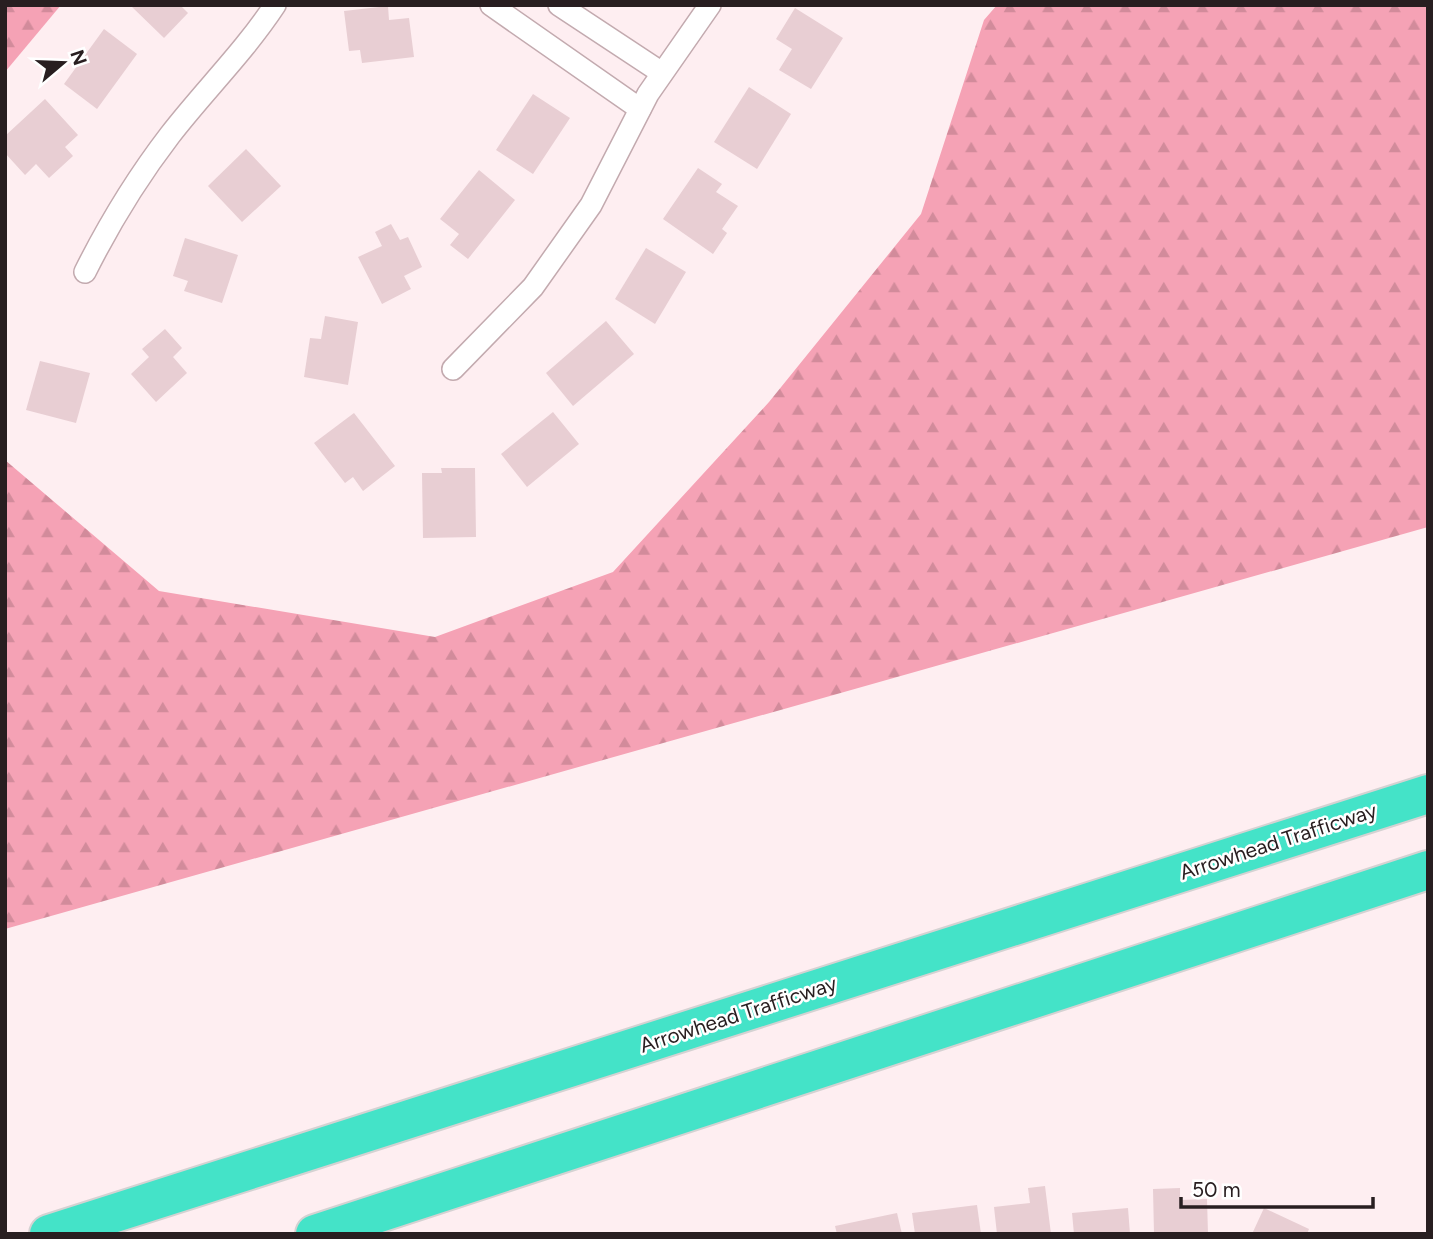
<svg xmlns="http://www.w3.org/2000/svg" width="1433" height="1239" viewBox="0 0 1433 1239" font-family="Figtree,sans-serif">
  <defs>
    <pattern id="forest-firs" width="22" height="20" patternUnits="userSpaceOnUse" patternTransform="scale(1.75)"><rect width="22" height="20" fill="#f5a2b5"/><path d="M5 1l3.5 6h-7zM16 11l3.5 6h-7z" fill="#d28b9b"/></pattern>
  </defs>
  <rect width="100%" height="100%" fill="#feeef1"/>
  <g fill="url(#forest-firs)">
    <polygon points="5,5 61,5 5,72"/>
    <polygon points="997,5 1428,5 1428,527 5,929 5,460 159,591 435,637 613,572 769,402 921,214 984,20"/>
  </g>
  <g fill="#e8ced3">
    <polygon points="130,5 180,5 188,13 164,38"/>
    <polygon points="388,6 389,20 409,18 414,57 362,63 360,50 349,51 344,11"/>
    <polygon points="795,8 843,38 811,89 779,70 792,49 776,39"/>
    <polygon points="104,29 137,54 97,109 64,84"/>
    <polygon points="749,87 791,114 757,169 714,142"/>
    <polygon points="533,94 570,118 533,174 496,150"/>
    <polygon points="45,99 78,135 65,147 73,156 49,178 36,164 25,175 5,153 5,136"/>
    <polygon points="246,149 281,186 242,222 208,186"/>
    <polygon points="698,168 722,184 716,192 738,206 722,229 727,233 713,254 663,219"/>
    <polygon points="479,170 515,200 468,259 450,245 459,234 440,219"/>
    <polygon points="391,224 400,240 408,237 422,267 404,276 411,289 382,304 358,257 382,246 375,232"/>
    <polygon points="185,238 238,255 222,303 184,291 188,281 173,276"/>
    <polygon points="646,248 686,272 655,324 615,299"/>
    <polygon points="325,316 358,322 348,385 304,377 310,338 321,339"/>
    <polygon points="606,321 634,354 573,406 546,373"/>
    <polygon points="165,329 182,348 173,357 187,373 156,402 131,374 149,357 142,349"/>
    <polygon points="40,361 90,373 76,423 26,410"/>
    <polygon points="553,412 579,444 527,487 501,454"/>
    <polygon points="354,413 395,466 363,491 353,477 345,483 314,443"/>
    <polygon points="441,468 475,468 476,537 423,538 422,473 442,473"/>
    <polygon points="1045,1186 1051,1234 997,1234 994,1207 1030,1203 1028,1188"/>
    <polygon points="1180,1188 1180,1200 1207,1199 1208,1234 1154,1234 1153,1189"/>
    <polygon points="977,1205 981,1234 915,1234 912,1213"/>
    <polygon points="1128,1208 1130,1234 1074,1234 1072,1213"/>
    <polygon points="1264,1208 1309,1229 1307,1234 1252,1234"/>
    <polygon points="897,1213 902,1234 837,1234 835,1226"/>
  </g>
  <g fill="none" stroke-linecap="round" stroke-linejoin="round">
    <defs>
      <g id="street">
        <polyline points="491,5 640,109"/>
        <polyline points="559,5 662,73"/>
        <path d="M85,272C109,224 137,178 170,135C204,91 244,52 275,5"/>
        <polyline points="453,369 533,287 591,205 648,94 710,5"/>
      </g>
      <g id="highway">
        <polyline points="49,1234 1428,794"/>
        <polyline points="315,1234 1428,870"/>
      </g>
    </defs>
    <use href="#street" stroke="#c3aaaf" stroke-width="24"/>
    <use href="#highway" stroke="#d4d2d2" stroke-width="42"/>
    <use href="#street" stroke="#fff" stroke-width="21"/>
    <use href="#highway" stroke="#44e3c8" stroke-width="38"/>
  </g>
  <g text-anchor="middle" dominant-baseline="central" stroke-width="5" stroke-linejoin="round" paint-order="stroke">
    <g font-size="21" fill="#281e20" stroke="#fff">
      <text transform="translate(1278 841) rotate(-18)">Arrowhead Trafficway</text>
      <text transform="translate(738 1014) rotate(-18)">Arrowhead Trafficway</text>
    </g>
  </g>
  <rect width="1433" height="1239" fill="none" stroke="#281e20" stroke-width="14"/>
  <g transform="translate(63 63) rotate(71)" stroke="#ffffff" stroke-width="5" paint-order="stroke">
  <path d="M0-5L12 26L0 18L-12 26Z" fill="#281e20"/>
  <text y="-10" font-size="19" font-weight="bold" text-anchor="middle" fill="#281e20">N</text>
  </g>
  <path d="M1181 1197v10h192v-10" fill="none" stroke="#281e20" stroke-width="3.5"/>
  <text x="1192" y="1197" font-size="21" fill="#281e20" stroke="#ffffff" stroke-width="5" paint-order="stroke">50 m</text>
</svg>
